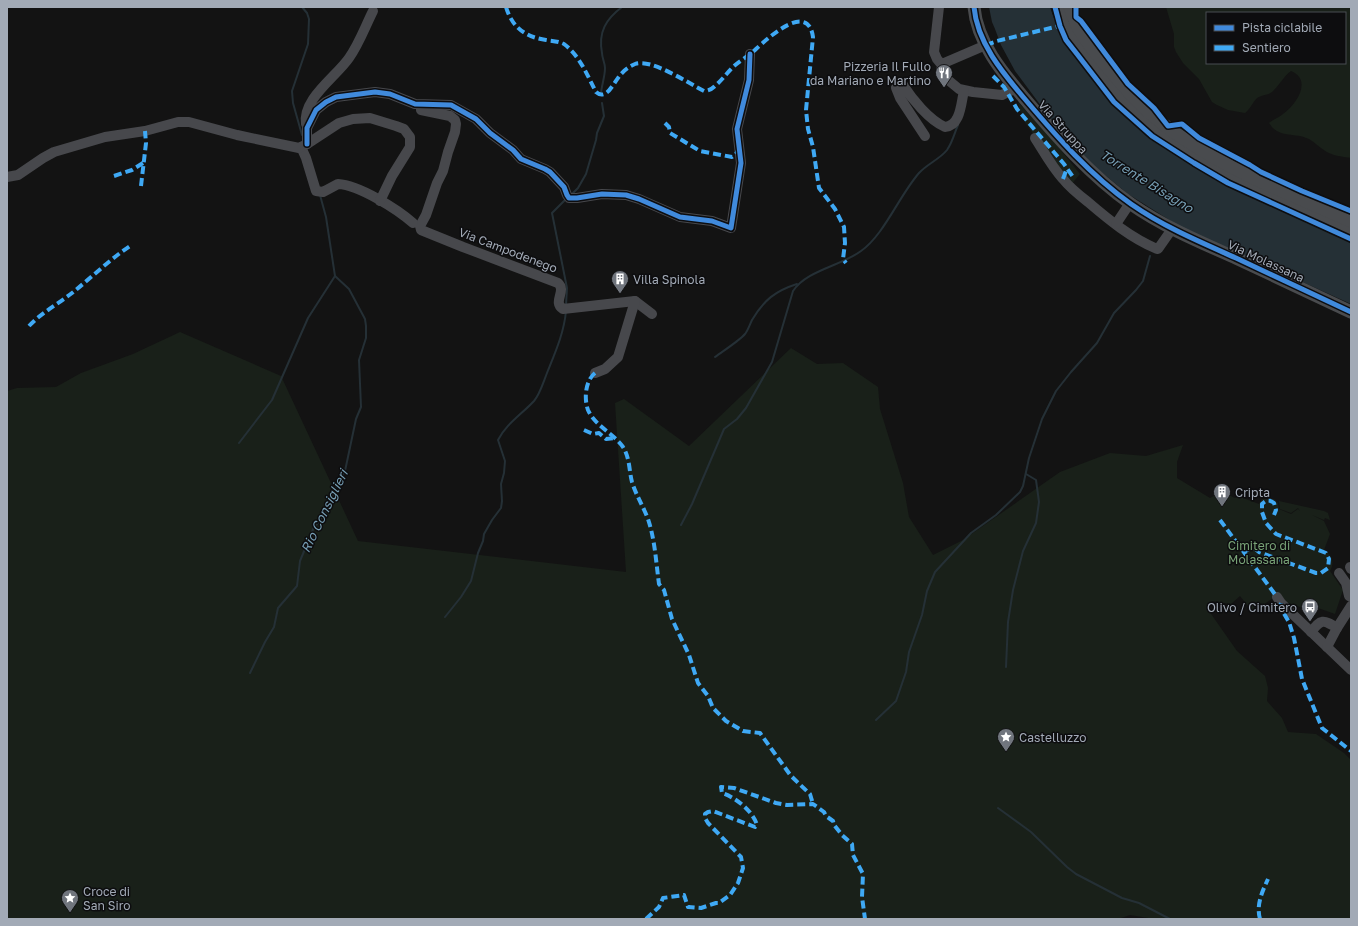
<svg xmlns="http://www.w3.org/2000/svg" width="1358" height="926" viewBox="0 0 1358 926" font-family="'Golos Text',sans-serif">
  <rect width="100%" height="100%" fill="#131313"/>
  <g fill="#192019" fill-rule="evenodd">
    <path d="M1166,7H1351V158C1345,157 1335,156 1329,153C1322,150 1316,143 1309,139C1295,132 1279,139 1269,123C1274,119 1278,118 1283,114C1296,105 1313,80 1291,71C1284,76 1280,84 1274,90C1269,96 1263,94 1257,98C1252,103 1251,108 1245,113L1228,110L1217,105L1212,102L1199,79L1183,63L1176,52L1174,47V34ZM1207,13H1345V63H1207Z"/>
    <polygon points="1018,102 1047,133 1080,174 1070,186 1022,118"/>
    <path d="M180,332L281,376L358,541L626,572L615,403L624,399L689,446L791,348L817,364L843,363L878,387L880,409L903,483L909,517L933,555L963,540L1060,472L1110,453L1146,456L1183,445L1177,462V478L1210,498C1221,492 1223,492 1235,498L1238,496L1259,504L1262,499H1274L1278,503L1279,509L1291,514L1298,509L1300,511L1298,508L1291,513L1280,509L1279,501L1324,511L1328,513L1330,520L1325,518L1324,520L1312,515L1324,521L1330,534L1324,550C1332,555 1335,562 1330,571L1343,590L1335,614L1318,608L1316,615L1311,613L1312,611L1273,598L1260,607L1252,611L1240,596L1231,604L1212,601L1209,611L1237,651L1265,676L1268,688L1267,701L1282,718L1288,732L1316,734L1344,753L1351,760V919H1154L1130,915L1118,919H7V391L17,388L56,387L81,373L133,354Z"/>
  </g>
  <path fill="#253036" d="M989,7H1050C1057,31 1072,49 1087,69C1107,95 1128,120 1154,139C1214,184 1284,209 1351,240V304L1179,226L1128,194L1088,161L1059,130L1015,71L1001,45L995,29L992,22Z"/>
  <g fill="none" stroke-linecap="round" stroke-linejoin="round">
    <g stroke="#253036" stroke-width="2">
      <polyline points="302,7 307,13 309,19 308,44 292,91 293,103 302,135"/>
      <path d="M601,93C602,84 605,76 605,68C605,63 602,58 602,53C598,32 606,19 622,7"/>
      <polyline points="571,195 578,188 586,174 596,140 597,133 604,116 602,103"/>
      <polyline points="566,305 567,288 552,213 566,199"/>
      <path d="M715,357C723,351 739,341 745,334C748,330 750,324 752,320C764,300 775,291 797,284"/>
      <polyline points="239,443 272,400 308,318 335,276"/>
      <path d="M681,525L692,504L724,429L737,419L746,408L772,362L793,291C807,270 841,266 861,251C884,235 899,196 919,173C927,164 940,159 947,150C953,141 954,134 958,125"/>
      <path d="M445,617L461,597L471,581L478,553L483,541L484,534L492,520L501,508L502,501L501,484L504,473L505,461L498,440C506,424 522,414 534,401C540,394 543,383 547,373C555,353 564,333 566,311"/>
      <polyline points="1006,667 1008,622 1013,590 1023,551 1036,523 1039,502 1036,480 1026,474"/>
      <polyline points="250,673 265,642 274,627 278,608 297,586 300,561 314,527 320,521 327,510 336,487 345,471 356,419 361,407 359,360 366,338 366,326 365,319 349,289 335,276 326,217 320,195"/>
      <polyline points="876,720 896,701 906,672 909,652 922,615 927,591 935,572 971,533 996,515 1020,492 1023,486 1029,458 1042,419 1056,391 1071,372 1097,343 1114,313 1136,290 1143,281 1150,256"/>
      <polyline points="998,808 1031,832 1067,867 1076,874 1122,898 1139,903 1170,919"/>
    </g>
    <g stroke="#47484c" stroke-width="10">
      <polyline points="939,7 934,52 937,59 942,65"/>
      <polyline points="986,45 944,63 941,70 942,75 959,89 973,92 1002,95 1016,88"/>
      <path d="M421,110L450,116L455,120L456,124L455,132L448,152L443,171L437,183L426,215L420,226L421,230L463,247L558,283C567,291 552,302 563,309L635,301L652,314"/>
      <path d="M306,124C302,99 336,77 349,58C359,44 365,27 373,11"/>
      <path d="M925,136L900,98L896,88L901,84L903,85C912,99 929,120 945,127C961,126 961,102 964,91"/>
      <path d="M1035,138C1044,152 1052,167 1063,179C1070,188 1079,195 1088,202C1109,220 1131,238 1157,249H1158L1172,229"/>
      <polyline points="307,144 307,128 316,110 326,102 336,97 375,92 390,94 415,104 451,105 476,119 490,133 513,150 521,159 545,169 550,172 564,187 567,195 569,198 577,198 602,194 626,195 639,199 680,217 712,221 731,228 741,163 737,129 749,80 750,54"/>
      <path d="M301,147L306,158L316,191L323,192L338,184C359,185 397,209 413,223"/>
      <polyline points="7,177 18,175 43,158 54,152 105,137 145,131 178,122 189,122 237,135 299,148 307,144 339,123 353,119 370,118 396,126 404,129 410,137 410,147 392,176 380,201"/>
      <polyline points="1116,224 1130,203"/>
      <polyline points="595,373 605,369 618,357 635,301"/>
      <polyline points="1350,567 1351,569"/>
      <polyline points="1339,573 1346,583 1349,596 1351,597"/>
      <polyline points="1277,597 1281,603 1351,670"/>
      <polyline points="1337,628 1351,606"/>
      <path d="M1311,632C1321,619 1323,619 1337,628L1327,647"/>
    </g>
    <g stroke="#494b4e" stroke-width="13">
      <path d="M974,7C977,42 1002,72 1024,98C1057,137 1090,175 1131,204C1164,227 1200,242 1236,258C1274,276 1313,294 1351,312"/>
      <polyline points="1058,7 1063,25 1081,53 1118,98 1153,129 1175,146 1235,181 1351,233"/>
      <path d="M1070,7C1076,29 1090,46 1104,63C1127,91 1152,119 1183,138C1235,173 1294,196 1351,221"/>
    </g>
    <g stroke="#3fa9f5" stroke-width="4" stroke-dasharray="8 4" stroke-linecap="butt">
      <path d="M506,7C512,27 525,37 546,40C552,41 558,41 564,44C580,56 587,75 596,92C606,101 613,84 618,78C622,72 628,67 635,64C651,58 688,83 704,91C708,91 712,89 715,86C722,80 727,73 734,66C741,60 750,55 756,49C768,38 808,1 813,37L806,110L808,129L813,147L819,188L835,209L844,227L845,243L843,259L846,263"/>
      <polyline points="986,45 997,41 1063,25"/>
      <polyline points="993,76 1004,87 1017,109 1064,164 1073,177"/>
      <polyline points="665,123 669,127 670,133 700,151 732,157 736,154 739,148"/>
      <polyline points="114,176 132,170 143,163"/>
      <polyline points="1063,179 1067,168"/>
      <polyline points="141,186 146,143 145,131"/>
      <path d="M29,326C41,313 58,304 72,293C91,278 109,260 130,246"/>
      <path d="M595,373C585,381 584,399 588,410C595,426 613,433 623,447C630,458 629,471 632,482C636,495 643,506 648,519C655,540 656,562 659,584L664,590L672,619L689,655L698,683L708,696L713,708L726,721L743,731L760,733L791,776L810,794L813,804"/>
      <polyline points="584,430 593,434 599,433 606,439 614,438"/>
      <polyline points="1220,520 1277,597"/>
      <path d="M1244,552L1253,547L1259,552L1316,573H1321L1328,568L1329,559L1326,553L1276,534L1266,523L1262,512V504C1266,500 1269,499 1274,503L1276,510L1274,515"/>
      <polyline points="1281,603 1280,607 1289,622 1294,638 1302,679 1322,728 1351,751"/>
      <path d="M646,919L659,907L663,898L684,895L688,907L701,908L716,903H719L730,895L738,883L743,868L741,857L708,823L705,818V814L708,812L713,811L755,827L757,825C753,811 735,797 722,793L721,787L734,788L776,803L787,805L813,804L824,812L826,816L833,821L834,825L842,835L852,844L853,855L863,874L862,897L865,919"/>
      <path d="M1260,919C1256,905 1262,892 1268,879"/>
    </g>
    <defs>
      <g id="cycleway">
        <path d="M974,7C977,42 1002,72 1024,98C1057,137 1090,175 1131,204C1164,227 1200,242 1236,258C1274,276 1313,294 1351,312"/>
        <polyline points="1055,7 1060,26 1066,40 1077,54 1114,102 1152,136 1194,163 1228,183 1351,239"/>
        <polyline points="1076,7 1076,17 1081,21 1128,84 1154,108 1168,126 1182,124 1199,138 1250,165 1261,172 1302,191 1351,211"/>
        <polyline points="307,144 307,128 316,110 326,102 336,97 375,92 390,94 415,104 451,105 476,119 490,133 513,150 521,159 545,169 550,172 564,187 567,195 569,198 577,198 602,194 626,195 639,199 680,217 712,221 731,228 741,163 737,129 749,80 750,54"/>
      </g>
    </defs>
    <use href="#cycleway" stroke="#0d0d0f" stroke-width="8"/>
    <use href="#cycleway" stroke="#408adc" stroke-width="5"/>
  </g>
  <defs>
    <symbol id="restaurant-pin" viewBox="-11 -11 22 30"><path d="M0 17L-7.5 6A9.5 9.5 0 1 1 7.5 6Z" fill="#70757d" stroke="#0d0d0f"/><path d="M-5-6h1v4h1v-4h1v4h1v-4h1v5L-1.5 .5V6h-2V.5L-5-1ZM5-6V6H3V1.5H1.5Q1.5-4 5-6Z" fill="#fff"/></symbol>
    <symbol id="building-pin" viewBox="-11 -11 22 30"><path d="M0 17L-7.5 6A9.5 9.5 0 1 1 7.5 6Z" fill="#70757d" stroke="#0d0d0f"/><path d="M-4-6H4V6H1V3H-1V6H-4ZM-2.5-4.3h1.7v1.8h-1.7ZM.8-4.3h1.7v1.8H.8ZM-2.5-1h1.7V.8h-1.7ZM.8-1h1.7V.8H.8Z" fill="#fff"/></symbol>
    <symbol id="bus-pin" viewBox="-11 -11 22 30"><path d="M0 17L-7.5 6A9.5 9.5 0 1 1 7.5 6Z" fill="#70757d" stroke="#0d0d0f"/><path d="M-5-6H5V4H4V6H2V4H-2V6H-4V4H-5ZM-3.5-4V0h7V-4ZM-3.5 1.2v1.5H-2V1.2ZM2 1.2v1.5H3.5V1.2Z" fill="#fff"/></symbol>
    <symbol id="sight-pin" viewBox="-11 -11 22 30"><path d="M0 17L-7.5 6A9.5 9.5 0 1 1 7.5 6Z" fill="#70757d" stroke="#0d0d0f"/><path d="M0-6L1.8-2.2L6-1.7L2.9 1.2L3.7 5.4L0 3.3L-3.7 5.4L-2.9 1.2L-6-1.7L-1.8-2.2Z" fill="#fff"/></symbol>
  </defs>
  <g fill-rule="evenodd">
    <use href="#restaurant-pin" x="934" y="63" width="20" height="27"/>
    <use href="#building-pin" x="610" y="269" width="20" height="27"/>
    <use href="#building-pin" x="1212" y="482" width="20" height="27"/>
    <use href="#bus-pin" x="1300" y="597" width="20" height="27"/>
    <use href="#sight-pin" x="996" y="727" width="20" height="27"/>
    <use href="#sight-pin" x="60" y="888" width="20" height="27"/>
  </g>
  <g text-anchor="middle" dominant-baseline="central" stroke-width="3" stroke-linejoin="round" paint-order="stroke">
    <g font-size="12" fill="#a2aab6" stroke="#0d0d0f" text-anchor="start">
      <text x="931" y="66" text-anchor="end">Pizzeria Il Fullo<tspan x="931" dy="14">da Mariano e Martino</tspan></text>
      <text x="633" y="279">Villa Spinola</text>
      <text x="1235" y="492">Cripta</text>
      <text x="1297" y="607" text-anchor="end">Olivo / Cimitero</text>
      <text x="1019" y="737">Castelluzzo</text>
      <text x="83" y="891">Croce di<tspan x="83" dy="14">San Siro</tspan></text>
    </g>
    <g font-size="12" fill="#a2aab6" stroke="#0d0d0f">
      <text transform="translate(1063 127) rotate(48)">Via Struppa</text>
      <text transform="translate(508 250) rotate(21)">Via Campodenego</text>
      <text transform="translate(1266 261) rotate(25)">Via Molassana</text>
    </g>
    <g font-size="12" fill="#79a377" stroke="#0d0d0f">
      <text x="1259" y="545">Cimitero di<tspan x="1259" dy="14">Molassana</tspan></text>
    </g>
    <g font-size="13" font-style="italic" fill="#769eb4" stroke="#0d0d0f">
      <text transform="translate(1147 181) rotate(32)">Torrente Bisagno</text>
      <text transform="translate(324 511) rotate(-64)">Rio Consiglieri</text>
    </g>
  </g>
  <rect width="1358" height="926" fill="none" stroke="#a2aab6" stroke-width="16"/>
  <rect x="1206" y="12" width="140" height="52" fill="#0d0d0f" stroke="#494c52"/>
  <rect x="1214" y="25" width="20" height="6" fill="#408adc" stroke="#494c52"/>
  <text x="1242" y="32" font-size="12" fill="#a2aab6">Pista ciclabile</text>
  <rect x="1214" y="45" width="20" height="6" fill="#3fa9f5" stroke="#494c52"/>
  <text x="1242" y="52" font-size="12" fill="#a2aab6">Sentiero</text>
</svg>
